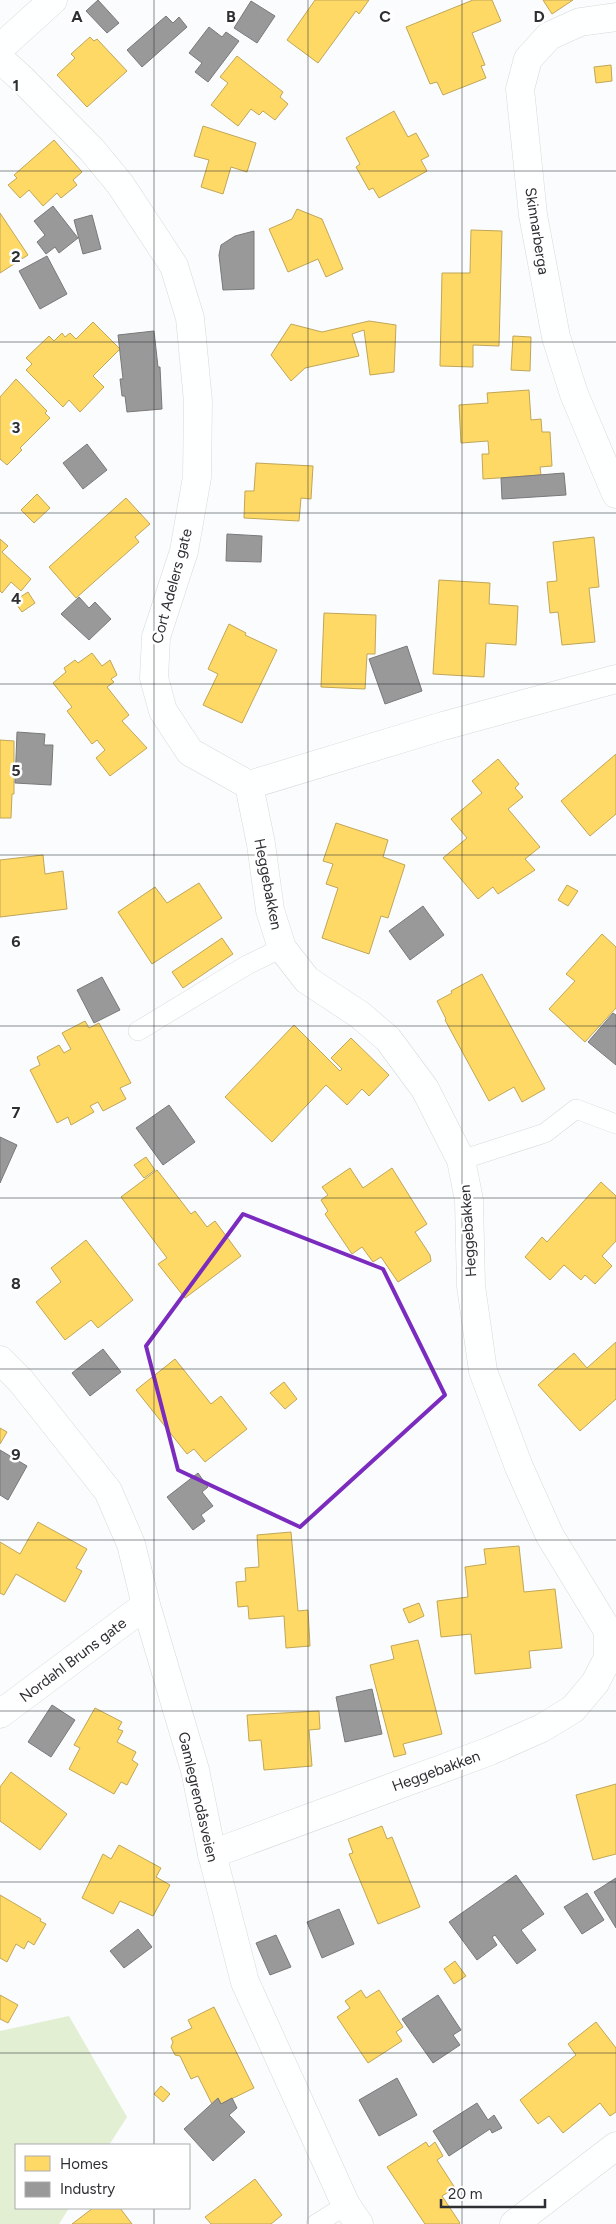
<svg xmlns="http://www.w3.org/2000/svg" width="616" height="2224" viewBox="0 0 616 2224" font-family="Figtree,sans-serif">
  <rect width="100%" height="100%" fill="#fafcfe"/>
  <polygon fill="#e3efd2" points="69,2016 127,2117 109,2145 16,2145 16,2208 69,2208 59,2224 0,2224 0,2031"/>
  <g fill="#ffd966" stroke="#c0a657">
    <polygon points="315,0 369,0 359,14 356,11 318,63 287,40"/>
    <polygon points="473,0 492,0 501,21 472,33 485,65 481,66 486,78 443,95 437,82 430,84 406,27"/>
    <polygon points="543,0 573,0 552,14"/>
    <polygon points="90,37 94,41 97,39 127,71 87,107 57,75 75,58 71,54"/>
    <polygon points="237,56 283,92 280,97 288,104 275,120 263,111 259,115 251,109 238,126 211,105 228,83 220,77"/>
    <polygon points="611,65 612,81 596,83 594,67"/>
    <polygon points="394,111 408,137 416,133 429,156 421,160 427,171 379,198 373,188 369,190 356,167 360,164 346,138"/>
    <polygon points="203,126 256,143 247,172 231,167 223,194 201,187 209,160 194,156"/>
    <polygon points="54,140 82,172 73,180 77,185 61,198 57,193 43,206 29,190 20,198 8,185 17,178 14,175"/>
    <polygon points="297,209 322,219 343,269 326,277 318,259 288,272 269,229 292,219"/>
    <polygon points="0,213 28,255 0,273"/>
    <polygon points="471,230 502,231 499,346 473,345 473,367 440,366 442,273 470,273"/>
    <polygon points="369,321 396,325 394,372 370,375 364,330 352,334 359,356 305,368 291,381 271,355 291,324 322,332"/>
    <polygon points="93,322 120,349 93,376 104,387 80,412 69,400 63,407 26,370 32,364 26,358 49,336 54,341 62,333 65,337 70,333 76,339"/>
    <polygon points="513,336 531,337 530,371 511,370"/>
    <polygon points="16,379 47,411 45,413 50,418 20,448 22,450 7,465 0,459 0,397"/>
    <polygon points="529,390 531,420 541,419 542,432 550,432 552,466 540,467 541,475 483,479 482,454 489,454 488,441 461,443 459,405 488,403 487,393"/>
    <polygon points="256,463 313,466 311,499 301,498 299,521 244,518 245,491 254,491"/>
    <polygon points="37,494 50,508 34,523 21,510"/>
    <polygon points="126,498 150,524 135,537 139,542 76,598 49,567"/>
    <polygon points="594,537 599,587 589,588 595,642 562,645 558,612 550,613 547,582 557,581 553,542"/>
    <polygon points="0,539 8,546 2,552 31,579 21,591 11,582 2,593 0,591"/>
    <polygon points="439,580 490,583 489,604 518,606 516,645 486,643 484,677 433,674"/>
    <polygon points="28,592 35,603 22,612 14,601"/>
    <polygon points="324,613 376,615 375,654 367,654 365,689 321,687"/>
    <polygon points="229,624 246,633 245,635 277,650 242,723 203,705 218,674 208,669"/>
    <polygon points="92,653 102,666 110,660 117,675 111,679 114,682 107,687 129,715 122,721 147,748 110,776 96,758 105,750 97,740 92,744 67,711 72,707 53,683 66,672 64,668 75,660 78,663"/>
    <polygon points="0,740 14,741 14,794 12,794 11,818 0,818"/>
    <polygon points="616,754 616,814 590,836 561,801"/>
    <polygon points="498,759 519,784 515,788 523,797 508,809 540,847 525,859 535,870 498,894 493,887 478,899 443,858 467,838 451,819 482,793 472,781"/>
    <polygon points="336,823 388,840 383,857 405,865 388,918 381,916 369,954 322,938 338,888 326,884 333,864 323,861"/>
    <polygon points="43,855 45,874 63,871 67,909 0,917 0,860"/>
    <polygon points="199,883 222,918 152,964 118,912 155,887 167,903"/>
    <polygon points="567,885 578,891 568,906 558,900"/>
    <polygon points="602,934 616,947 616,1008 585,1042 549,1009 575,981 566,974"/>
    <polygon points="222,938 233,954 183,988 172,972"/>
    <polygon points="482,974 545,1089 522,1102 514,1087 489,1101 445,1020 446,1019 437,1001 452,993 451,991"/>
    <polygon points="85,1021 89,1028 99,1023 131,1083 120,1088 126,1099 103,1111 98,1102 90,1106 94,1112 71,1125 68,1117 57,1123 30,1070 40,1065 37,1057 59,1045 64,1053 71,1049 62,1033"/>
    <polygon points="294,1025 340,1071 342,1069 331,1058 351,1038 389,1075 369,1096 362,1089 347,1105 326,1085 272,1142 225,1097"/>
    <polygon points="146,1157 155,1170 144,1178 134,1165"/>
    <polygon points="350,1168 363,1188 392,1168 427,1224 415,1232 430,1255 431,1261 398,1282 381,1257 373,1262 362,1247 352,1254 325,1214 328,1211 321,1200 328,1195 322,1187"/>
    <polygon points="157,1170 191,1214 195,1211 207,1227 215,1221 241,1256 185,1298 158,1264 167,1258 121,1197"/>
    <polygon points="601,1182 616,1196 616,1241 602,1256 612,1266 595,1284 585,1275 581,1280 564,1265 550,1280 525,1257 542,1237 547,1242"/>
    <polygon points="86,1240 133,1300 98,1328 91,1320 65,1340 36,1302 61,1282 51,1268"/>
    <polygon points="616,1342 616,1399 580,1431 538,1385 574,1353 587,1368"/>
    <polygon points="175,1359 211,1404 221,1396 247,1429 205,1462 194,1449 187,1454 136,1390"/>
    <polygon points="284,1382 297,1399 285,1409 270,1393"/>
    <polygon points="0,1428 7,1432 0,1444"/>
    <polygon points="38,1522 87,1549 76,1568 82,1571 65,1602 16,1574 4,1595 0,1593 0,1542 20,1554"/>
    <polygon points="291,1532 298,1611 308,1610 310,1646 286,1648 284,1616 249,1619 248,1606 238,1607 236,1582 246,1581 245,1568 259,1567 257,1535"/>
    <polygon points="519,1546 524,1592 555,1589 562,1648 529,1651 531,1668 475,1674 471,1634 441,1637 437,1601 468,1597 465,1567 486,1564 484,1549"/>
    <polygon points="419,1603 424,1616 409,1623 403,1609"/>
    <polygon points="418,1640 442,1734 403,1744 406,1754 394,1757 370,1665 394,1659 391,1646"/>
    <polygon points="95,1708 122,1722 118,1729 123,1731 117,1742 136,1752 132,1760 138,1764 127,1785 121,1782 114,1794 69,1769 80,1748 74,1745"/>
    <polygon points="319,1711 320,1729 309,1730 312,1766 264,1770 261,1740 249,1741 247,1715"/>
    <polygon points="11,1772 67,1814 40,1850 0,1821 0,1787"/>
    <polygon points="616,1784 616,1854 593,1860 576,1795"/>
    <polygon points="382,1826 387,1839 392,1837 420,1907 378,1924 349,1854 353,1853 348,1839"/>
    <polygon points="119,1845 161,1868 156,1877 170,1885 153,1916 120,1901 113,1914 82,1898 103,1854 111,1859"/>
    <polygon points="0,1895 41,1919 40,1921 46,1924 34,1945 28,1941 24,1949 16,1944 7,1962 0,1958"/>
    <polygon points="455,1961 466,1976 454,1984 444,1969"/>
    <polygon points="361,1990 366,1998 379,1990 403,2027 396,2032 402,2041 368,2063 337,2017 350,2008 345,2001"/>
    <polygon points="0,1995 18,2005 8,2023 0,2019"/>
    <polygon points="214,2007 254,2088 221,2104 218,2098 212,2104 198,2076 191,2079 180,2056 175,2055 171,2047 173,2042 171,2038 192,2028 188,2020"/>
    <polygon points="596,2022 616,2048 616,2112 610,2116 600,2103 563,2133 549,2116 538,2124 520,2100 576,2055 568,2044"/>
    <polygon points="161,2086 170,2094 163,2102 154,2094"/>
    <polygon points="426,2142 429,2147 435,2142 443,2156 437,2160 455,2188 442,2196 460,2223 459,2224 425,2224 387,2167"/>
    <polygon points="255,2179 282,2215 271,2224 211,2224 205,2217"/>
    <polygon points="93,2208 120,2208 132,2224 72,2224"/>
  </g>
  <g fill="#999" stroke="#79797a">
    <polygon points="98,0 119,23 107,33 86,11"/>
    <polygon points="251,1 275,16 257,43 234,28"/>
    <polygon points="166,16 173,23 179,17 187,27 142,67 127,50"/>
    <polygon points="209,27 222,37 226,32 239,41 208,82 195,72 202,63 189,53"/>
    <polygon points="53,206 78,238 59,253 55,247 46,254 37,242 45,235 34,221"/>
    <polygon points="92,215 101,249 83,254 74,220"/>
    <polygon points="254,231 254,289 223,290 219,255 221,245 235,236"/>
    <polygon points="47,256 67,294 40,309 19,271"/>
    <polygon points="154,331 158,367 160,367 162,409 127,412 125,396 122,396 120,379 123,379 118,335"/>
    <polygon points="87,444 107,470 83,489 63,463"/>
    <polygon points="564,473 566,495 502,499 501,478"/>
    <polygon points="227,534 262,536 261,562 226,561"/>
    <polygon points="79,597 89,608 95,602 111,619 89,640 61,614"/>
    <polygon points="407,646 422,691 385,704 369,659"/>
    <polygon points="17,732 45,734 44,745 53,745 51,785 15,783"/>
    <polygon points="423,906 444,935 410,960 389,931"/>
    <polygon points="102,977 120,1010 94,1023 77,990"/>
    <polygon points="613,1013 616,1015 616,1065 588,1042"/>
    <polygon points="169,1105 195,1142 163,1165 136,1128"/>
    <polygon points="0,1137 17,1145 0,1183"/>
    <polygon points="103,1349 121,1372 90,1396 72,1373"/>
    <polygon points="0,1450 27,1466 8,1500 0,1495"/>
    <polygon points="198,1473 208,1487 202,1492 213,1506 201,1515 205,1521 193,1530 167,1497"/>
    <polygon points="372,1689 382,1734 345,1742 336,1697"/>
    <polygon points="52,1705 75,1720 51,1757 28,1742"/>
    <polygon points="516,1875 544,1914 521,1930 536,1950 517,1964 495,1935 492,1937 497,1945 477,1960 449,1922"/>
    <polygon points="616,1878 616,1928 594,1892"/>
    <polygon points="587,1893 604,1920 582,1934 564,1907"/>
    <polygon points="339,1909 354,1944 322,1958 307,1922"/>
    <polygon points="138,1929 152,1947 124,1968 110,1951"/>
    <polygon points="276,1935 291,1967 270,1975 256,1943"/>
    <polygon points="438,1995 461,2030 453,2035 460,2045 433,2063 402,2019"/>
    <polygon points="397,2078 417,2115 379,2136 359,2100"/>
    <polygon points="218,2098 221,2104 232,2098 237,2108 229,2115 245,2132 213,2161 184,2129"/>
    <polygon points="477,2103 488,2120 494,2115 502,2128 492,2133 490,2129 449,2156 433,2131"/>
  </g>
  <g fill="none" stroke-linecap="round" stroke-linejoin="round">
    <defs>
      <g id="service">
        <polyline points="138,1031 247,965 282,948"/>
        <polyline points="461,1160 545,1133 576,1109 616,1124"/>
        <polyline points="316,2224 346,2205"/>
      </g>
      <g id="minor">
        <polyline points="616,17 580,22 549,36 528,59 520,89 533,215 556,337 574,394 616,494"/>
        <polyline points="0,48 53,0"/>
        <polyline points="0,59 22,79 92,150 120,184 174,266 190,318 198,401 197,477 184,551 156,637 154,678 163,711 190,752 249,785 443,726 616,679"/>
        <polyline points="0,1360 21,1381 108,1491 131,1544 146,1605 195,1770 212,1854 245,1982 346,2205 359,2224"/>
        <polyline points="0,1714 146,1605"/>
        <polyline points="212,1854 490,1751 542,1728 573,1709 595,1683 608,1658 608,1631 550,1536 519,1467 483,1371 471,1286 469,1200 461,1160 425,1089 388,1039 360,1015 307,980 282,948 270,910 261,844 249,785"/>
        <polyline points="514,2224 616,2146"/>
      </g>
    </defs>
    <use href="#service" stroke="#d7d9db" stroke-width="20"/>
    <use href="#minor" stroke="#d7d9db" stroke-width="29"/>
    <use href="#service" stroke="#feffff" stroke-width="19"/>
    <use href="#minor" stroke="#feffff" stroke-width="28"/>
  </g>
  <path fill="none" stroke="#7b2cbf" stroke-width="4" stroke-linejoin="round" d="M243,1214L383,1269L445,1395L300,1527L178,1470L146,1346Z"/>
  <path fill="none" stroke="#2e2f33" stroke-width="1" stroke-opacity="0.55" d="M154,0V2145M308,0V2224M462,0V2224M0,171H616M0,342H616M0,513H616M0,684H616M0,855H616M0,1026H616M0,1198H616M0,1369H616M0,1540H616M0,1711H616M0,1882H616M0,2053H616M154,2208V2224"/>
  <g text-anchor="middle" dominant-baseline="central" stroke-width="5" stroke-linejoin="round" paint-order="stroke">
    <g font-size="15" fill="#2e2f33" stroke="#fff">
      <text transform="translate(537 231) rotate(81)">Skinnarberga</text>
      <text transform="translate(172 586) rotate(-75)">Cort Adelers gate</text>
      <text transform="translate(268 884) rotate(79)">Heggebakken</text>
      <text transform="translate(468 1231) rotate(-94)">Heggebakken</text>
      <text transform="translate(73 1660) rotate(-37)">Nordahl Bruns gate</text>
      <text transform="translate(436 1771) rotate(-20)">Heggebakken</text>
      <text transform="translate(198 1797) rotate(77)">Gamlegrendåsveien</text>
    </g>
  </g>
  <g font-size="16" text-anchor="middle" font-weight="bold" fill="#2e2f33" stroke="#fff" stroke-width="5" stroke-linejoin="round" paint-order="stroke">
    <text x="77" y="22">A</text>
    <text x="231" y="22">B</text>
    <text x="385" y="22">C</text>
    <text x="539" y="22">D</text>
    <text x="16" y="91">1</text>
    <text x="16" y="262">2</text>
    <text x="16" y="433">3</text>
    <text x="16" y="604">4</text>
    <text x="16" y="776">5</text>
    <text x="16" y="947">6</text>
    <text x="16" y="1118">7</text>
    <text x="16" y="1289">8</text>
    <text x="16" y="1460">9</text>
  </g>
  <rect x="15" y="2144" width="175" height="65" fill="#ffffff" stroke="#abacad"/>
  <rect x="25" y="2156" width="25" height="15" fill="#ffd966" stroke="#abacad"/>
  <text x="60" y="2169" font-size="15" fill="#2e2f33">Homes</text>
  <rect x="25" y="2182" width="25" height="15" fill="#999999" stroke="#abacad"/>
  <text x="60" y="2194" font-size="15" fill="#2e2f33">Industry</text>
  <path d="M441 2199v8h104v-8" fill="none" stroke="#2e2f33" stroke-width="2.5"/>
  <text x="448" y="2199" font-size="15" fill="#2e2f33" stroke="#ffffff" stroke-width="4" paint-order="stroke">20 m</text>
</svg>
